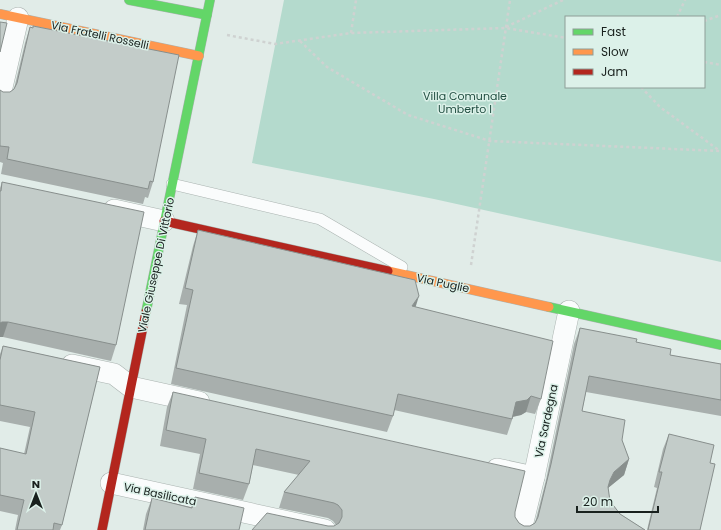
<svg xmlns="http://www.w3.org/2000/svg" width="721" height="530" viewBox="0 0 721 530" font-family="Poppins,sans-serif">
  <rect width="100%" height="100%" fill="#e1ece8"/>
  <path fill="#b4dacd" fill-rule="evenodd" d="M284,0H721V262L434,199L252,163ZM566,17H704V87H566Z"/>
  <g fill="none" stroke-linecap="round" stroke-linejoin="round">
    <defs>
      <polyline id="lane" points="172,184 320,219 402,267"/>
      <g id="street">
        <polyline points="0,96 18,18"/>
        <polyline points="114,210 164,221"/>
        <polyline points="72,365 114,374 131,387 199,402"/>
        <polyline points="497,469 534,477"/>
        <polyline points="111,483 325,530"/>
        <polyline points="521,530 534,477 569,311"/>
      </g>
      <g id="fast">
        <polyline points="129,0 207,15"/>
        <polyline points="549,307 721,345"/>
        <polyline points="146,312 210,0"/>
      </g>
      <g id="slow">
        <polyline points="0,14 199,56"/>
        <polyline points="388,271 549,307"/>
      </g>
      <g id="jam">
        <polyline points="164,221 388,271"/>
        <polyline points="102,530 146,312"/>
      </g>
    </defs>
    <use href="#lane" stroke="#aab3b0" stroke-width="12"/>
    <use href="#street" stroke="#aab3b0" stroke-width="22"/>
    <use href="#fast" stroke="#aab3b0" stroke-width="10"/>
    <use href="#slow" stroke="#aab3b0" stroke-width="10"/>
    <use href="#jam" stroke="#aab3b0" stroke-width="10"/>
    <g stroke="#cfd2d1" stroke-width="2.5" stroke-dasharray="3 3" stroke-linecap="butt">
      <polyline points="677,17 685,0"/>
      <polyline points="704,21 721,15"/>
      <polyline points="506,27 563,0"/>
      <polyline points="351,33 356,0"/>
      <polyline points="227,35 275,44 351,33 506,28 566,38"/>
      <polyline points="300,41 327,67 408,115 490,141 720,151"/>
      <polyline points="704,62 721,65"/>
      <polyline points="641,87 660,107 720,151"/>
      <polyline points="471,265 510,0"/>
    </g>
    <use href="#lane" stroke="#fafcfc" stroke-width="11"/>
    <use href="#street" stroke="#fafcfc" stroke-width="21"/>
    <use href="#fast" stroke="#63d668" stroke-width="9"/>
    <use href="#slow" stroke="#ff974d" stroke-width="9"/>
    <use href="#jam" stroke="#b3261e" stroke-width="9"/>
  </g>
  <g fill="#a8afad">
    <polygon points="30,27 153,182 148,198 145,197 143,204 1,174 3,163 0,162 0,90 3,92 10,92 14,89 25,43"/>
    <polygon points="2,182 116,345 111,361 3,337 0,337 0,188"/>
    <polygon points="198,230 415,307 541,399 535,414 526,412 521,415 513,417 507,435 394,410 393,416 387,432 171,384 187,305 179,304 193,246"/>
    <polygon points="580,328 636,342 670,355 721,364 721,416 586,392 582,411 622,440 629,459 624,475 608,488 610,501 620,514 645,530 328,526 334,526 336,525 333,521 328,518 279,508 284,492 299,475 253,465 249,484 243,500 193,489 200,454 160,446 167,407 173,392 515,512 515,517 519,523 524,526 530,526 535,523 546,480 574,344"/>
    <polygon points="3,346 100,367 62,525 60,530 15,530 18,515 0,511 0,448 24,454 30,427 0,421 0,354"/>
    <polygon points="669,434 710,463 700,530 647,530 657,488 654,487 663,449"/>
    <polygon points="195,497 239,530 143,530 146,514 152,498 191,507"/>
  </g>
  <g fill="#888f8d">
    <polygon points="419,296 414,312 412,306"/>
    <polygon points="2,322 8,322 3,337 0,337 0,323"/>
    <polygon points="531,396 526,412 521,415 511,417 516,402"/>
    <polygon points="629,459 624,475 608,488 604,496 610,480 614,472"/>
  </g>
  <g fill="#c3ccc9" stroke="#888f8d">
    <polygon points="0,22 7,23 0,52"/>
    <polygon points="33,26 179,55 153,182 150,181 148,189 7,159 9,147 0,146 0,90 3,92 10,92 14,89 17,83 30,27 33,28"/>
    <polygon points="2,182 144,212 116,345 8,322 2,322 0,323 0,191 1,191"/>
    <polygon points="198,230 415,280 419,296 412,306 553,341 541,399 531,396 527,400 516,402 512,419 398,394 393,416 176,368 193,290 185,288"/>
    <polygon points="580,328 637,339 636,342 671,349 670,355 721,364 721,400 589,376 582,411 625,420 622,440 629,459 614,472 610,480 608,487 610,501 620,514 645,530 252,530 267,513 328,526 334,526 339,523 342,517 342,510 338,505 334,503 284,492 310,461 256,449 249,484 199,473 206,439 166,430 173,392 525,471 515,512 515,517 519,523 524,526 530,526 535,523 538,517 551,464"/>
    <polygon points="3,346 100,367 62,525 54,523 53,530 17,530 24,500 0,495 0,448 26,454 35,412 0,405 0,360"/>
    <polygon points="669,434 714,445 710,463 715,464 700,530 648,530 662,472 659,472"/>
    <polygon points="195,497 244,508 239,530 145,530 152,498 192,508"/>
  </g>
  <g text-anchor="middle" dominant-baseline="central" stroke-width="3" stroke-linejoin="round" paint-order="stroke">
    <g font-size="11" fill="#19211e" stroke="#dcf1e9">
      <text transform="translate(100 35) rotate(12)">Via Fratelli Rosselli</text>
      <text transform="translate(156 265) rotate(-78)">Viale Giuseppe Di Vittorio</text>
      <text transform="translate(443 283) rotate(12)">Via Puglie</text>
      <text transform="translate(546 421) rotate(-78)">Via Sardegna</text>
      <text transform="translate(160 494) rotate(12)">Via Basilicata</text>
    </g>
    <g font-size="11" fill="#224f42" stroke="#dcf1e9">
      <text x="465" y="96">Villa Comunale<tspan x="465" dy="13">Umberto I</tspan></text>
    </g>
  </g>
  <rect x="565" y="16" width="140" height="72" fill="#dcf1e9" stroke="#8e9e98"/>
  <rect x="573" y="29" width="20" height="6" fill="#63d668" stroke="#8e9e98"/>
  <text x="601" y="36" font-size="12" fill="#19211e">Fast</text>
  <rect x="573" y="49" width="20" height="6" fill="#ff974d" stroke="#8e9e98"/>
  <text x="601" y="56" font-size="12" fill="#19211e">Slow</text>
  <rect x="573" y="69" width="20" height="6" fill="#b3261e" stroke="#8e9e98"/>
  <text x="601" y="76" font-size="12" fill="#19211e">Jam</text>
  <g transform="translate(36 494)" stroke="#dcf1e9" stroke-width="3" paint-order="stroke">
  <path d="M0-3L7 15L0 10L-7 15Z" fill="#19211e"/>
  <text y="-6" font-size="11" font-weight="bold" text-anchor="middle" fill="#19211e">N</text>
  </g>
  <path d="M577 506v6h81v-6" fill="none" stroke="#19211e" stroke-width="2"/>
  <text x="583" y="506" font-size="12" fill="#19211e" stroke="#dcf1e9" stroke-width="3" paint-order="stroke">20 m</text>
</svg>
